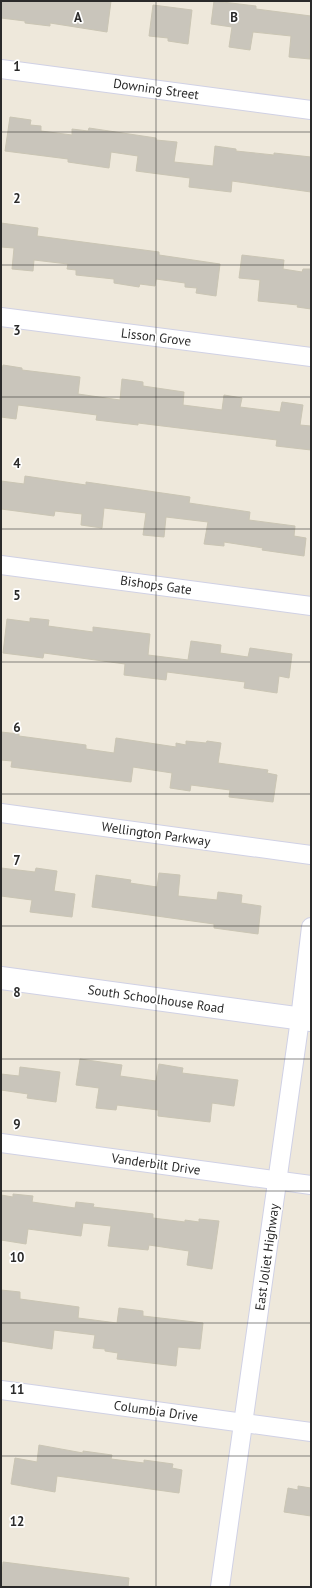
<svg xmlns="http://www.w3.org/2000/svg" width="312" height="1588" viewBox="0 0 312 1588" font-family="'PT Sans',sans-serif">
  <rect width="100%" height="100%" fill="#eee8db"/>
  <g fill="#c9c5bb" stroke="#cac5b4">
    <polygon points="1,1 111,1 107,32 50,23 50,26 25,23 25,21 1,18"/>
    <polygon points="214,1 256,6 256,9 311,16 310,59 289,57 291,36 253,32 250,50 229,47 232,27 211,24"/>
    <polygon points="153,5 192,10 188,44 168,41 168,38 149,36"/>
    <polygon points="10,117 31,120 30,125 41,126 41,131 72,135 72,129 88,131 89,128 156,138 156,140 177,142 174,162 213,166 215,146 236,149 236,151 274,155 274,153 311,157 311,192 232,181 231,192 189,187 190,178 136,171 138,156 111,152 109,168 68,162 68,159 5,151"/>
    <polygon points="1,223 38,228 37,236 159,252 159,255 220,264 216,296 196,293 197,288 185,287 185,283 156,279 155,286 140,284 139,287 114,283 114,279 76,275 76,270 67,269 68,264 34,260 33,271 12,269 14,248 1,247"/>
    <polygon points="242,255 284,260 283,269 302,272 303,269 311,269 311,309 297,307 298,305 258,301 260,280 239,278"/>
    <polygon points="3,365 22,368 22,370 80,377 78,394 120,400 122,379 143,382 143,386 184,392 183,405 222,410 224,395 242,398 240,407 280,412 282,402 303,405 300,425 311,426 311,450 276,446 277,440 138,423 138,425 96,420 97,415 18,405 16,419 1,417 1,375"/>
    <polygon points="25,476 86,485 86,482 190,497 189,503 250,512 249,520 295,526 294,536 306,538 304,556 262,550 263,548 224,542 224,546 204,544 208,522 166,517 164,537 143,535 146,513 104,508 102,528 81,525 82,514 55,511 54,516 1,509 1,481 24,484"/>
    <polygon points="30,618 49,620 48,626 93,632 93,627 150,634 148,655 188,660 191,641 221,645 220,653 248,657 250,648 292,654 289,678 279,676 277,693 244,688 245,682 167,672 166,680 124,675 125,664 44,653 43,658 3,653 7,619 30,622"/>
    <polygon points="1,732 19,734 19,736 86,745 86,749 114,753 116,738 176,747 176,743 186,745 186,741 206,743 207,741 221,743 218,763 268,770 267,773 277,775 273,802 229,797 230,790 191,785 190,791 170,788 172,773 133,767 131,782 11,767 12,761 1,760"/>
    <polygon points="1,868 35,872 36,868 57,871 54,891 75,894 72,917 30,912 32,900 1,896"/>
    <polygon points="159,873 180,875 178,896 217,900 218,892 242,895 241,903 261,906 258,934 214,928 214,924 92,907 96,875 131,880 130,883 157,887"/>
    <polygon points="80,1059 122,1065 120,1076 156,1081 159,1064 183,1068 182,1073 238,1080 234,1106 212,1103 210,1122 158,1116 158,1110 117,1105 116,1110 96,1108 99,1088 76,1085"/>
    <polygon points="20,1067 60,1072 56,1102 27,1098 28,1094 1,1090 1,1074 19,1076"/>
    <polygon points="13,1194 33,1196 32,1202 75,1208 76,1202 94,1204 93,1207 153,1214 153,1218 185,1222 185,1220 199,1222 199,1219 219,1221 212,1269 187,1265 189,1251 149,1245 148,1250 108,1246 111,1226 83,1223 81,1236 28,1229 26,1244 1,1240 1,1195 13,1197"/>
    <polygon points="1,1290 20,1292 20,1299 79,1307 78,1318 117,1323 119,1308 143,1311 143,1316 203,1323 200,1349 178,1347 176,1366 117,1359 118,1353 105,1351 105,1349 93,1348 95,1335 54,1330 52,1349 1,1341"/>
    <polygon points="39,1445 83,1453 83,1451 112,1455 111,1459 144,1463 144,1460 173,1464 172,1468 182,1470 179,1493 57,1476 55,1492 11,1484 15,1458 37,1462"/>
    <polygon points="298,1486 311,1488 311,1516 284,1512 288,1488 298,1490"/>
    <polygon points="3,1562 129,1578 128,1587 1,1586"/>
  </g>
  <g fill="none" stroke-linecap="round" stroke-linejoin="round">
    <defs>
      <g id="minor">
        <polyline points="1,69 311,110"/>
        <polyline points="1,317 311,357"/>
        <polyline points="1,565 311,606"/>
        <polyline points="1,813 311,855"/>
        <polyline points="1,1143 311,1185"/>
        <polyline points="1,1390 311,1432"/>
        <polyline points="220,1587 300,1019 311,927"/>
      </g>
      <polyline id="tertiary" points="1,978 311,1020"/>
    </defs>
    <use href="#minor" stroke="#d0d1e5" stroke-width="20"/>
    <use href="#tertiary" stroke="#d0d1e5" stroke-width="24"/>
    <use href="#minor" stroke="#fff" stroke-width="18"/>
    <use href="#tertiary" stroke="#fff" stroke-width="22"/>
  </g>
  <path fill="none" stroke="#2a2a2a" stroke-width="1" stroke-opacity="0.55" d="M156,1V1587M1,132H311M1,265H311M1,397H311M1,529H311M1,662H311M1,794H311M1,926H311M1,1059H311M1,1191H311M1,1323H311M1,1456H311"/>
  <g text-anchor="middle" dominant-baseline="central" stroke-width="3.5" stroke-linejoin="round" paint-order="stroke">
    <g font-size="13" fill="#2a2a2a" stroke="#fff">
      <text transform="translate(156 89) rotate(8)">Downing Street</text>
      <text transform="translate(156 337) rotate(7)">Lisson Grove</text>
      <text transform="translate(156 585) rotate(8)">Bishops Gate</text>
      <text transform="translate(156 834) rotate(8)">Wellington Parkway</text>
      <text transform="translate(156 999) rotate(8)">South Schoolhouse Road</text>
      <text transform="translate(156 1164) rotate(8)">Vanderbilt Drive</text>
      <text transform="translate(267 1257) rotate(-82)">East Joliet Highway</text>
      <text transform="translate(156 1411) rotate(8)">Columbia Drive</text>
    </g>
  </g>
  <g font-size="13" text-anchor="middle" font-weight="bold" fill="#2a2a2a" stroke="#fff" stroke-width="3.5" stroke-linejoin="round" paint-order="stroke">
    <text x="78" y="22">A</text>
    <text x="234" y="22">B</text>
    <text x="17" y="71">1</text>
    <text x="17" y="203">2</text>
    <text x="17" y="335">3</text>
    <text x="17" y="468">4</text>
    <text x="17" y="600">5</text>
    <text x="17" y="732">6</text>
    <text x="17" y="865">7</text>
    <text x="17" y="997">8</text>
    <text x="17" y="1129">9</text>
    <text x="17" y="1262">10</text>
    <text x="17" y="1394">11</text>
    <text x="17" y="1526">12</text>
  </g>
  <rect width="312" height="1588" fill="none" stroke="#2a2a2a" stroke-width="4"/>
</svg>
